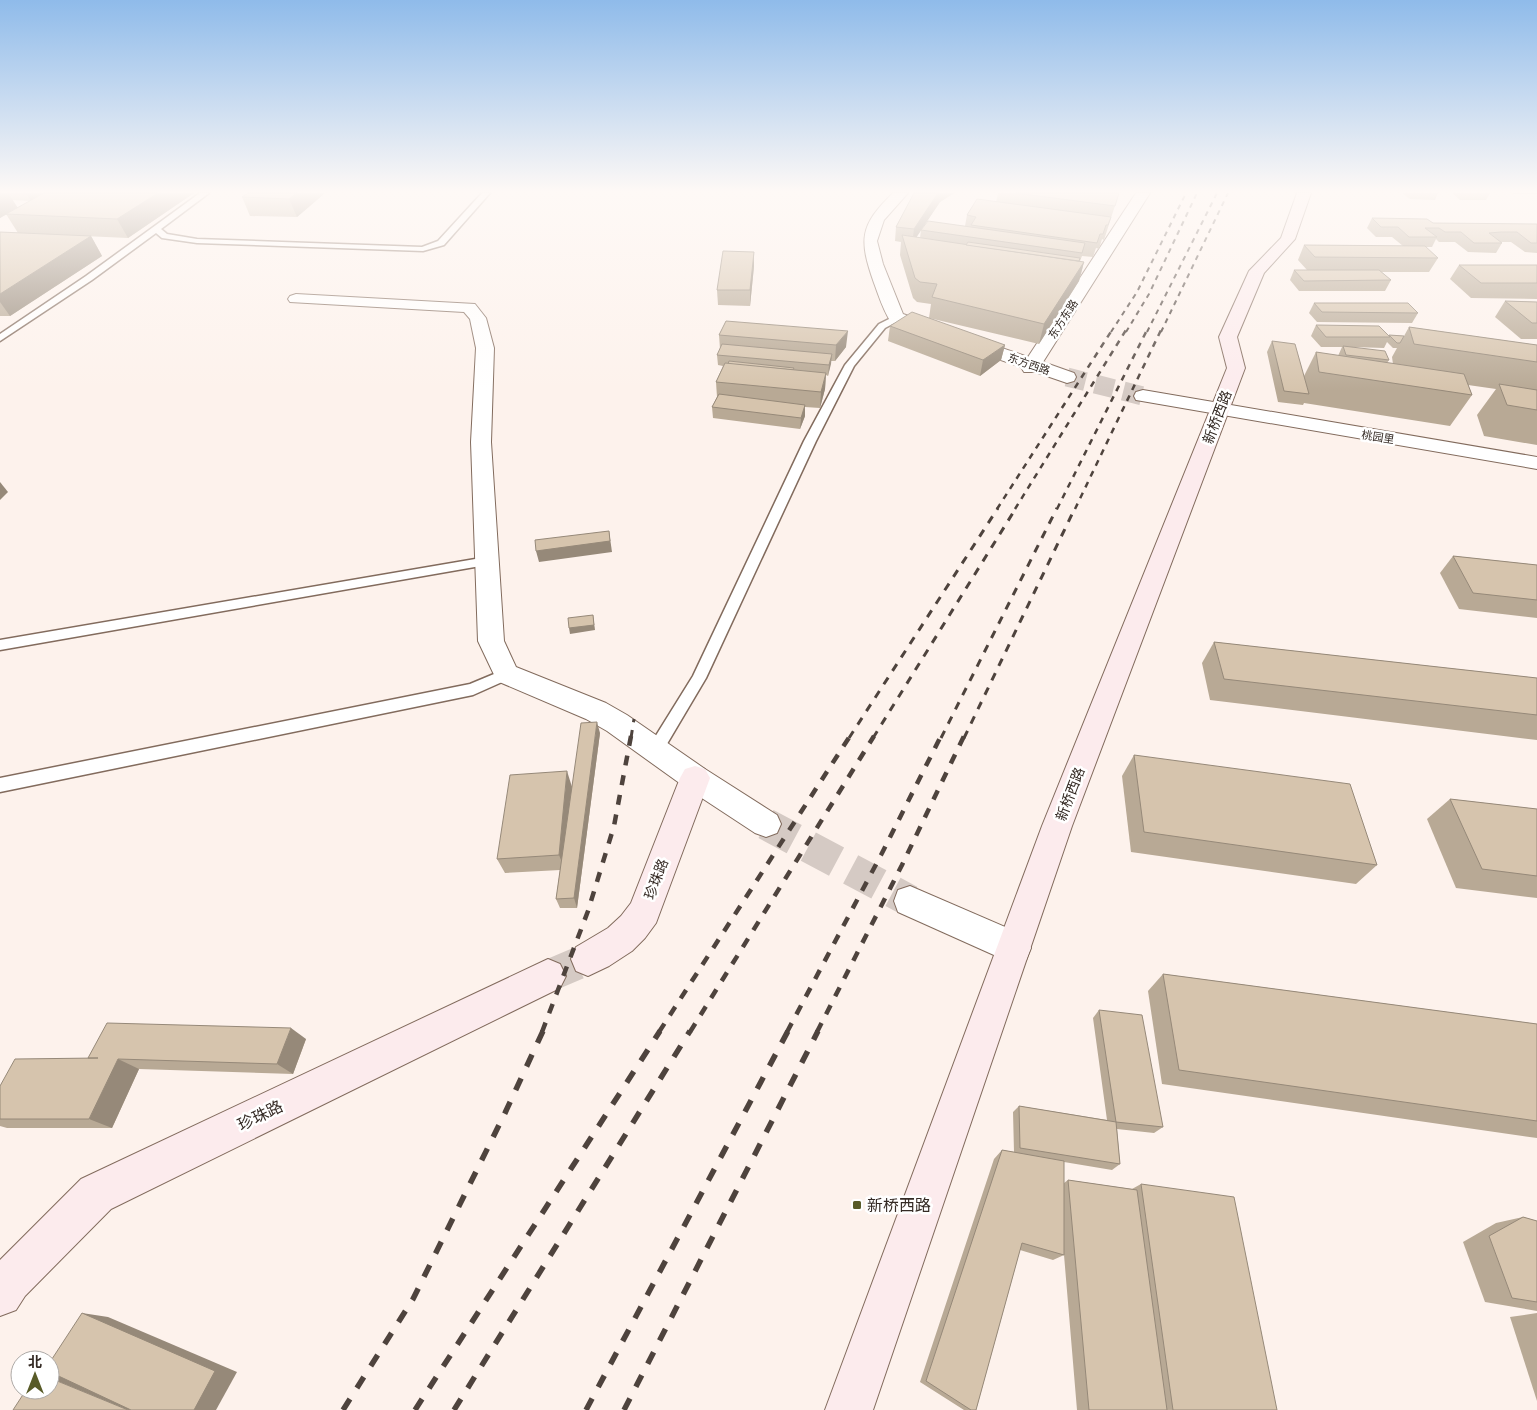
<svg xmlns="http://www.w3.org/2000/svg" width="1537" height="1410" viewBox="0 0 1537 1410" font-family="Ubuntu,'Noto Sans SC',sans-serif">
  <rect width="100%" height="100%" fill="#fdf2ec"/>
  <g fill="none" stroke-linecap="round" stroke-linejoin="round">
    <polyline stroke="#d5cac4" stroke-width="19" stroke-dasharray="19 10" stroke-linecap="butt" points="1067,377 1143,396"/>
    <polyline stroke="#d5cac4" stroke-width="32" stroke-dasharray="32 16" stroke-linecap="butt" points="766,824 910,901"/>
    <polyline stroke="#d5cac4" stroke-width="32" stroke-dasharray="32 16" stroke-linecap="butt" points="548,976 588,959"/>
    <defs>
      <g id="lane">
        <polygon points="200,193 209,193 161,229 167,234 197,239 422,247 438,241 482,193 490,193 444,245 423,251 197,243 162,238 156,233 92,280 0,341 0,334 86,276"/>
        <polygon points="897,315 902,318 900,320 885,328 854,366 816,441 706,678 661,754 655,756 649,754 647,750 693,676 804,441 845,365 879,324"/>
        <polygon points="487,557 492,558 493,561 492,564 0,650 0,640"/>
        <polygon points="506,669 511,670 513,674 511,678 473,695 0,792 0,778 470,684"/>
      </g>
      <g id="street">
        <path d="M893,193H908L884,220L877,241L883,264L903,314L1028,357L1136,193H1150L1043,362L1074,373L1076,377L1074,381L1067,383L1035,372H1024L1021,367L891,322C883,310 879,296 874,283C859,240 859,226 893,193Z"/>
        <polygon points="296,294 475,304 486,318 494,348 491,442 504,641 516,667 606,703 627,715 705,769 777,815 781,824 777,833 766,837 755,833 685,787 607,731 586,719 497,681 478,641 471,442 476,348 470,319 464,312 290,302 288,299 290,296"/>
        <polygon points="1143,390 1537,457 1537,469 1136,400 1134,396 1136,392"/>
        <polygon points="910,886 1026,936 1031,948 1026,960 1014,964 898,912 894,901 898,890"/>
      </g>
      <g id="secondary">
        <polygon points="1297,193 1311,193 1295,239 1264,273 1237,337 1245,368 1072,826 873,1410 825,1410 1042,826 1227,368 1219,337 1249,271 1281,238"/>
        <polygon points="695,766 705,769 710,778 656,923 645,938 632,951 609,966 588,976 576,971 571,959 576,947 608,928 621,916 631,903 680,778 685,769"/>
        <polygon points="548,959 560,964 566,976 560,988 111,1209 25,1296 16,1310 0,1316 0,1260 81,1179"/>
      </g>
    </defs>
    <use href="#lane" stroke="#826b5d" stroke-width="3"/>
    <use href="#street" stroke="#826b5d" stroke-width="2"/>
    <use href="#secondary" stroke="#826b5d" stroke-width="2"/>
    <use href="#lane" fill="#fff" fill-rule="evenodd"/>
    <use href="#street" fill="#fff" fill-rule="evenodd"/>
    <use href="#secondary" fill="#fcebed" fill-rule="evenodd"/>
    <g stroke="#4e433d" stroke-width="2" stroke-dasharray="5 5" stroke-linecap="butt">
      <polyline points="1111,332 1137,292 1186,193"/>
      <polyline points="1126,332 1149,294 1197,193"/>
      <polyline points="1147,332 1217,193"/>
      <polyline points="1161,332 1228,193"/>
    </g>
    <g stroke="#4e433d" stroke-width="2.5" stroke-dasharray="6 6" stroke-linecap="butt">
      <polyline points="997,509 1112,330"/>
      <polyline points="1015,509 1126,330"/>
      <polyline points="1057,509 1147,330"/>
      <polyline points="1075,509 1161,330"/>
    </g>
    <g stroke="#4e433d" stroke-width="3" stroke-dasharray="8 8" stroke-linecap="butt">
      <polyline points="631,738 634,719"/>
      <polyline points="849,738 998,508"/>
      <polyline points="873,738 1016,508"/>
      <polyline points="941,738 1057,508"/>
      <polyline points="964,738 1075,508"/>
    </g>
    <g stroke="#4e433d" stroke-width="4.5" stroke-dasharray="10 10" stroke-linecap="butt">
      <polyline points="542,1032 588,911 614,826 631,736"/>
      <polyline points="659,1032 850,736"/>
      <polyline points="690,1032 874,736"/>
      <polyline points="787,1032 881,855 941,736"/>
      <polyline points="817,1032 902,865 964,736"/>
    </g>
    <g stroke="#4e433d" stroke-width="5.5" stroke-dasharray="13 13" stroke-linecap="butt">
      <polyline points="343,1410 413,1299 505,1113 543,1031"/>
      <polyline points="415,1410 660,1031"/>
      <polyline points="454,1410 690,1031"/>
      <polyline points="586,1410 788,1031"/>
      <polyline points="624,1410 818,1031"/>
    </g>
  </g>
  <g fill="#b8a995" fill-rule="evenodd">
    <path d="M0,193H194L128,238L18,233L6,214L0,218ZM12,200L30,201L17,208Z"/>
    <polygon points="248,193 325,193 297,217 250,216 242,197"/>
    <polygon points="914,193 954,193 940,202 916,237 920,238 921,230 965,226 967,215 996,202 998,193 1119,193 1104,240 1102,239 1099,249 1096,248 1093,257 1082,256 1080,261 1084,262 1079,281 1039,344 929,318 931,304 917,302 913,298 900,255 901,242 895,241 896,227"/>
    <polygon points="1402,193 1438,193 1435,200 1410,199"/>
    <polygon points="1452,193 1490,193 1486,200 1460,200"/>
    <polygon points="1511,193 1537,193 1537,194 1513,194"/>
    <polygon points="1372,218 1433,223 1537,224 1537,253 1525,252 1511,242 1501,242 1502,243 1496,253 1468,252 1455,242 1439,242 1436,239 1432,247 1425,247 1438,258 1429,272 1381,272 1391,280 1385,291 1299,291 1290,280 1294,270 1307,270 1298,260 1304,245 1403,246 1392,237 1376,237 1367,228"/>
    <polygon points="0,232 91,236 102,256 10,316 0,316"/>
    <polygon points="754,252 754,266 750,306 718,305 717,290"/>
    <polygon points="1459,265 1537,265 1537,299 1471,298 1450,279"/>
    <polygon points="1505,301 1537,302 1537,339 1521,339 1495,317"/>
    <polygon points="1314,303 1418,313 1412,323 1317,322 1309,313"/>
    <polygon points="726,321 846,347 835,361 831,361 828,376 826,375 825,389 820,408 805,407 805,416 800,429 713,418 712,407 717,397 716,382 723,366 718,365 717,355 720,349 719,335"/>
    <path d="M1316,325L1389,336V335L1404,336L1409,327L1537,345V445L1484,436L1477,415L1496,389L1468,385L1472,395L1450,426L1304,403L1303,405L1278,402L1267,352L1272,341L1304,376L1316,352L1338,356L1342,347H1321L1311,336ZM1387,342L1393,348H1397L1392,357L1393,364L1387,363L1389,360L1353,347L1384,348Z"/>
    <polygon points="890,326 1005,345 1001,360 980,376 888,341"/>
    <polygon points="1453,556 1537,565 1537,618 1459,609 1440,573"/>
    <polygon points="1214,642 1537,678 1537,740 1210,700 1202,663"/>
    <polygon points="600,733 577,908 560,908 556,899 560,870 505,873 497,859 572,786"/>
    <polygon points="1134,755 1377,865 1356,884 1131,852 1122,776"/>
    <polygon points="1450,799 1537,809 1537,898 1456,888 1427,819"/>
    <polygon points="1163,974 1537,1024 1537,1138 1162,1084 1148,991"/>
    <polygon points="1099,1010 1163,1127 1154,1133 1117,1129 1120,1164 1112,1170 1064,1162 1064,1183 1068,1180 1132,1189 1141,1184 1277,1410 1077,1410 1064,1255 1053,1260 1020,1250 976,1410 964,1410 920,1382 994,1159 1002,1150 1014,1152 1013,1112 1019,1106 1107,1120 1093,1018"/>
    <polygon points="306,1039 293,1074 139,1069 112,1128 7,1128 0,1126 0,1086 89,1058"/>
    <polygon points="1523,1217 1537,1221 1537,1311 1485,1302 1463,1242 1496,1223"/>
    <polygon points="1537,1313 1537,1401 1510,1317"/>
  </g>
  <g fill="#968979">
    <polygon points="0,193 8,193 18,208 0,218"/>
    <polygon points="26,193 45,193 31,201"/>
    <polygon points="158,193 194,193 128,238 117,219"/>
    <polygon points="297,193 325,193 297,217 289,199"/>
    <polygon points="938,193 954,193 940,202 912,244 914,229"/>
    <polygon points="91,236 102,256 10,316 0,302 0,294"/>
    <polygon points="754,252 754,266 750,306 750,290"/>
    <polygon points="1084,262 1079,281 1039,344 1044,324 1078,268"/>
    <polygon points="848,331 846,347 835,361 836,345"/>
    <polygon points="1005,345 1001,360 980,376 983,360"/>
    <polygon points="832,354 831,364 828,376 829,365"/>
    <polygon points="826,373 825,389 820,408 821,392"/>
    <polygon points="805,405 805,416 800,429 801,418"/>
    <polygon points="0,482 8,492 0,500"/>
    <polygon points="609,531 612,552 539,562 536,551"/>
    <polygon points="593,615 595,630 570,634 569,628"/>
    <polygon points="597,722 600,733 577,908 574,898"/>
    <polygon points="567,771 572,787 565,870 559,855"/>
    <polygon points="291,1028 306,1039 293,1074 277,1064"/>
    <polygon points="118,1059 139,1069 112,1128 89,1119"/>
    <polygon points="82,1313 108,1317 237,1372 216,1410 194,1410"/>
    <polygon points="50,1373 65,1374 153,1410 128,1410 50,1378"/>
  </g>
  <g fill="#d6c4ad" stroke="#968979">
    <polygon points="44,193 158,193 117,219 6,214"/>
    <polygon points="248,193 297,193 289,199 242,197"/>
    <polygon points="914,193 938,193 914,229 896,227"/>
    <polygon points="1015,193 1119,193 1115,206"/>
    <polygon points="977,199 1111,217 1108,225 1106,225 1103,234 1100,234 1097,243 971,225 976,217 967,215"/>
    <polygon points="1372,218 1427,219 1433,223 1537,224 1537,243 1531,243 1517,232 1501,232 1489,233 1502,243 1474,243 1461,232 1445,232 1439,228 1425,228 1437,237 1409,237 1398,227 1381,227"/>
    <polygon points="928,221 1085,243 1082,253 921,230"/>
    <polygon points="0,232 91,236 0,294"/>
    <polygon points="902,235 1084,262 1044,324 932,297 937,284 920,282 915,278"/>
    <polygon points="968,242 1080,258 1079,261 966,245"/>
    <polygon points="1304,245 1425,246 1438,258 1315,257"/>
    <polygon points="723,251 754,252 750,290 717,290"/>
    <polygon points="1459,265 1537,265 1537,283 1481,283"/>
    <polygon points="1294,270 1379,270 1391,280 1304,281"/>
    <polygon points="1505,301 1537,302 1537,323 1532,323"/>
    <polygon points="1314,303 1408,303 1418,313 1322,312"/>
    <polygon points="912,312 1005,345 983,360 890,326"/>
    <polygon points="726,321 848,331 836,345 719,335"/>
    <polygon points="1316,325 1379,326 1390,337 1326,337"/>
    <polygon points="1409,327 1537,345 1537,362 1414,344"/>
    <polygon points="1389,335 1404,336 1400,343 1397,343"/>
    <polygon points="1272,341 1295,344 1309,394 1284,391"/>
    <polygon points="722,344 832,354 829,365 717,355"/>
    <polygon points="1343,346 1385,351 1389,360 1346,355"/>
    <polygon points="1316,352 1464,374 1472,395 1319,372"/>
    <polygon points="729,361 794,368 793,370 728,364"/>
    <polygon points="725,363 826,373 821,392 716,382"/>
    <polygon points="1499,384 1537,390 1537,410 1507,405"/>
    <polygon points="719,394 805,405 801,418 712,407"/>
    <polygon points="609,531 610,541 536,551 535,540"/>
    <polygon points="1453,556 1537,565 1537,600 1473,593"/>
    <polygon points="593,615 594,625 569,628 568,618"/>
    <polygon points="1214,642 1537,678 1537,715 1224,679"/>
    <polygon points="597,722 574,898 556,899 581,723"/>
    <polygon points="1134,755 1350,784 1377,865 1144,832"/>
    <polygon points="567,771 559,855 497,859 510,775"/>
    <polygon points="1450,799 1537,809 1537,876 1482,869"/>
    <polygon points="1163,974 1537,1024 1537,1121 1179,1070"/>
    <polygon points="1099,1010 1142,1015 1163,1127 1116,1122 1120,1164 1020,1148 1019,1106 1116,1122"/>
    <polygon points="107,1023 291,1028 277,1064 118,1059 89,1119 0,1119 0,1086 15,1059 98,1058 88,1058"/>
    <polygon points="1002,1150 1064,1161 1064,1255 1022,1243 976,1410 971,1410 926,1381"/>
    <polygon points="1068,1180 1137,1190 1167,1410 1089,1410"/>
    <polygon points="1141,1184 1234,1197 1277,1410 1173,1410"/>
    <polygon points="1523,1217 1537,1221 1537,1302 1512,1298 1489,1236"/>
    <polygon points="82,1313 215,1371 194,1410 131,1410 50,1372 50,1362"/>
    <polygon points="50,1378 128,1410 13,1410 26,1390 50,1390"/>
  </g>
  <linearGradient id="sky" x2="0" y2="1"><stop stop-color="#8fbbea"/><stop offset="0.49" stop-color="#fef9f6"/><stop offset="1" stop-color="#fef9f6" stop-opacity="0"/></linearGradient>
  <rect width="1537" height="391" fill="url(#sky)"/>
  <rect fill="#585b28" stroke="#fff" stroke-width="2" x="852" y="1200" width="10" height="10" rx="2.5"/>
  <g text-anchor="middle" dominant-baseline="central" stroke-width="5" stroke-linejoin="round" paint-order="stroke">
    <g font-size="11" fill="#342a24" stroke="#fff">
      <text transform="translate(1063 319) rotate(-57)">东方东路</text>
      <text transform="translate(1029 364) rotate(19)">东方西路</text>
      <text transform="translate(1378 437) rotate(9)">桃园里</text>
    </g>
    <g font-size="14" fill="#342a24" stroke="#fff">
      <text transform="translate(1217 417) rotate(-69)">新桥西路</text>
      <text transform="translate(1070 794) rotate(-69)">新桥西路</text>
      <text transform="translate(656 879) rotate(-69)">珍珠路</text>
    </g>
    <g font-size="16" fill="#342a24" stroke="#fff">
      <text transform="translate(260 1115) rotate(-26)">珍珠路</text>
    </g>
    <g font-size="16" fill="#342a24" stroke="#fff" text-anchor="start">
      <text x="867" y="1205">新桥西路</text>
    </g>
  </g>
  <g transform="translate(35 1375)"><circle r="24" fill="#ffffff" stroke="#aeaaa7"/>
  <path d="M0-4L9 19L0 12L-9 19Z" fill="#585b28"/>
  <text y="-8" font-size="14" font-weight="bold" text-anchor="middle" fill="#342a24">北</text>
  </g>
</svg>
